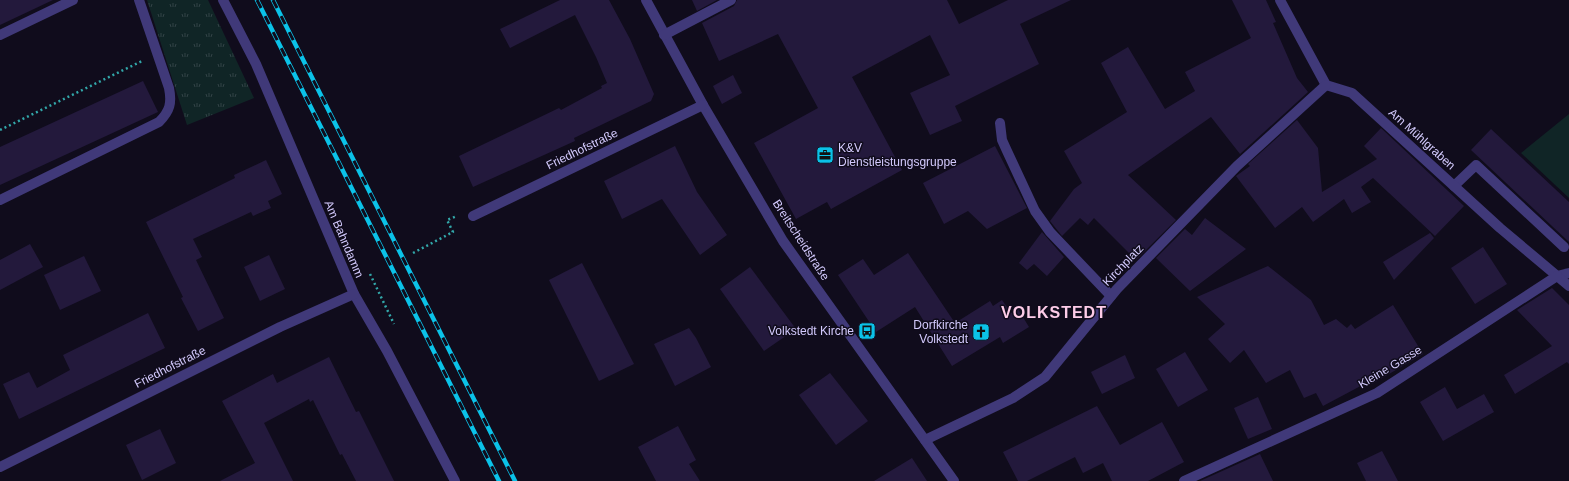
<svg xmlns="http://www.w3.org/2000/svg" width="1569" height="481" viewBox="0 0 1569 481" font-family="Helvetica,sans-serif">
  <defs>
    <pattern id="park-tufts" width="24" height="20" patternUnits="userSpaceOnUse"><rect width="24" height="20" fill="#102526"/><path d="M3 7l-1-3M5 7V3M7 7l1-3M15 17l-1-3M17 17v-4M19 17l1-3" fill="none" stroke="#324346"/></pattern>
  </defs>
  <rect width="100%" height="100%" fill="#100c1c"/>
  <polygon fill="url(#park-tufts)" points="147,0 208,0 254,98 187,125"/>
  <polygon fill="#102526" points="1569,114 1569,198 1521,153"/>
  <g fill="#23193c">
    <polygon points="0,0 53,0 0,25"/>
    <polygon points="560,0 609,0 630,39 654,94 651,101 574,138 575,141 473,187 459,156 559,108 561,110 602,88 601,86 607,83 596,57 575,15 510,48 500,29"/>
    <polygon points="692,0 717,0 697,11"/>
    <polygon points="737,0 947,0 959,24 1008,0 1071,0 1020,24 1039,64 955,106 962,121 930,135 910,93 950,75 930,35 852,77 902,170 831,209 827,202 796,219 754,143 818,108 778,34 719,61 702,23 734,6"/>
    <polygon points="1232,0 1266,0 1276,22 1273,23 1297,78 1308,92 1240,154 1211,117 1128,175 1176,220 1136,260 1094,218 1088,225 1080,218 1062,236 1050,221 1074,189 1082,183 1064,151 1127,112 1101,63 1128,47 1165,109 1195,91 1185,72 1251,38"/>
    <polygon points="733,75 742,93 722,104 713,86"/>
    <polygon points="143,81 158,112 0,185 0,147"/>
    <polygon points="1297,120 1318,148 1322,192 1377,159 1364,146 1381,128 1464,206 1435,236 1373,178 1361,187 1371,202 1352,213 1344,199 1313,222 1302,207 1275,228 1236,176 1250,166 1248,164"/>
    <polygon points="1491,129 1569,202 1569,242 1471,150"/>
    <polygon points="675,146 697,192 727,235 700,255 662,199 622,219 604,181"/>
    <polygon points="995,146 1027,208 987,229 968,211 944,224 923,183"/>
    <polygon points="266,160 282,194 268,201 271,208 253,216 251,212 193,239 202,257 196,260 224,318 198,331 181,298 183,297 146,222 235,178 234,175"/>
    <polygon points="1205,218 1246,249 1190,291 1156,258 1185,229 1192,235"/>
    <polygon points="1042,232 1064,257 1047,276 1034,264 1027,270 1019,263"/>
    <polygon points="1430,233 1434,238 1394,280 1383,262"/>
    <polygon points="30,244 43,267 0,290 0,260"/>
    <polygon points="1483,247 1507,284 1475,304 1451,268"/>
    <polygon points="908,253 955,323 990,301 993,306 1002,300 1011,313 1018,309 1029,327 1003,343 1000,337 952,366 915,307 876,332 838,275 863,259 874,275"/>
    <polygon points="269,255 285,289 260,301 244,267"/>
    <polygon points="84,256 101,291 60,310 44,275"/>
    <polygon points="582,263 634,364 599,381 549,280"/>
    <polygon points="1268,266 1311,300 1324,325 1336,319 1347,328 1351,324 1355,329 1393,305 1423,354 1372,384 1370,381 1323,406 1316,393 1304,398 1290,370 1266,383 1244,350 1230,363 1208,339 1225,324 1197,297"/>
    <polygon points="750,267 796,329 764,351 720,289"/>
    <polygon points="1552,288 1569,305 1569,364 1567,362 1515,394 1504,375 1552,346 1517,310"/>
    <polygon points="148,313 165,348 19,419 3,384 29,372 37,388 70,370 63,355"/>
    <polygon points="689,328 696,338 711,367 675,386 654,344"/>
    <polygon points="1185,352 1208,390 1178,407 1156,369"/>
    <polygon points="1125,355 1135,378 1102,394 1091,372"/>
    <polygon points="329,357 356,412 359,411 394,481 356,481 342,454 340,455 313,400 310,402 309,399 264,423 293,481 220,481 255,463 222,401 273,374 277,383"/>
    <polygon points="830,373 868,421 836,445 799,395"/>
    <polygon points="1445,387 1457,409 1484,394 1494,412 1443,441 1420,402"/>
    <polygon points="1258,397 1272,429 1248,439 1234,408"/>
    <polygon points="1097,406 1120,445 1162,422 1184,462 1148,481 1112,481 1103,463 1083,473 1075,457 1027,481 1018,481 1003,452"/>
    <polygon points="678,426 696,460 689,464 700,481 656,481 638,447"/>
    <polygon points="160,429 176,463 142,480 126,445"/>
    <polygon points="1382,451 1398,481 1366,481 1357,463"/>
    <polygon points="1260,454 1273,481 1200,481"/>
    <polygon points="912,458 927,481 874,481"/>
  </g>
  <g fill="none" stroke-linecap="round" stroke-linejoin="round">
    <g stroke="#32a7a9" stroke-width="2.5" stroke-dasharray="2 3" stroke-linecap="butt">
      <polyline points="0,130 142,61"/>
      <polyline points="413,253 453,232 447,220 457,216"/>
      <polyline points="370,274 394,324"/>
    </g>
    <g stroke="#403979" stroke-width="10">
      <polyline points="0,35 73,0"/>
      <polyline points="1000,123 1002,140 1007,151 1035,211 1050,232 1111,296"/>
      <polyline points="1454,186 1476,165 1564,247"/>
      <path d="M0,200L159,122C170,111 172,103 169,88L139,0"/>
      <polyline points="1557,276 1569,273"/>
    </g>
    <g stroke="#403979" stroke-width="10">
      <polyline points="223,0 256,64 354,294 387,351 455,481"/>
      <polyline points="646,0 703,105 783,241 954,481"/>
      <polyline points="1280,0 1326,85 1352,93 1500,228 1569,286"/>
      <polyline points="664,35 731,0"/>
      <polyline points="473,216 703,105"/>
      <polyline points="925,440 1013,398 1045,377 1117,289 1237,166 1326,85"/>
      <polyline points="0,467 280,327 354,294"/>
      <polyline points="1184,481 1377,393 1557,276"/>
    </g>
    <defs>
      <g id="rail">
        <polyline points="257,0 499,481"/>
        <polyline points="273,0 515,481"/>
      </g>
    </defs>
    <use href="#rail" stroke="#0bc2e8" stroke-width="4.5"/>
    <use href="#rail" stroke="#100c1c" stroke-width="3" stroke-dasharray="9" stroke-linecap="butt"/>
  </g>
  <defs>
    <symbol id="office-square" viewBox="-11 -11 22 22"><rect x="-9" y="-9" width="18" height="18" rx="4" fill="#0bc2e8" stroke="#100c1c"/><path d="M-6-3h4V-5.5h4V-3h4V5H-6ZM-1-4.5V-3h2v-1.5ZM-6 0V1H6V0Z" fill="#111"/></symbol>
    <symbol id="bus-square" viewBox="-11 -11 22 22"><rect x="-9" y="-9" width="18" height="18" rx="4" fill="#0bc2e8" stroke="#100c1c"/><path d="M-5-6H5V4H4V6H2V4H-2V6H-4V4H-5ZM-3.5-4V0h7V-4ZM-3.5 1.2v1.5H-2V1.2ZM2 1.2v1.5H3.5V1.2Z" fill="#111"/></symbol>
    <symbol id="church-square" viewBox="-11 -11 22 22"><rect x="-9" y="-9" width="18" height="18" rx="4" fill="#0bc2e8" stroke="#100c1c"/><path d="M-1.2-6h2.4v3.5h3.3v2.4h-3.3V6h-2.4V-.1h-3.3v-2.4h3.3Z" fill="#111"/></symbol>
  </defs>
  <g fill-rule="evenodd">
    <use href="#office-square" x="815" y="145" width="20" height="20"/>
    <use href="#bus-square" x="857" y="321" width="20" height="20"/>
    <use href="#church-square" x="971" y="322" width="20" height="20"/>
  </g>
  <g text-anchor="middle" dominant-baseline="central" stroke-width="3" stroke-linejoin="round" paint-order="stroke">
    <g font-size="12" fill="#d3cafd" stroke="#100c1c">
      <text transform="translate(1422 139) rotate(42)">Am Mühlgraben</text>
      <text transform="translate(582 149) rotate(-26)">Friedhofstraße</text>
      <text transform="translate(344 239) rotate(67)">Am Bahndamm</text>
      <text transform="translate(801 240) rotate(57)">Breitscheidstraße</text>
      <text transform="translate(1123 265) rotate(-46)">Kirchplatz</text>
      <text transform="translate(170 367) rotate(-27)">Friedhofstraße</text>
      <text transform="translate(1390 367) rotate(-31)">Kleine Gasse</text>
    </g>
    <g font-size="12" fill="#d3cafd" stroke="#100c1c" text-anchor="end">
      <text x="838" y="148" text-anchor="start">K&amp;V<tspan x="838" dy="14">Dienstleistungsgruppe</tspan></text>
      <text x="968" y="325">Dorfkirche<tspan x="968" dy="14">Volkstedt</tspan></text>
      <text x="854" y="331">Volkstedt Kirche</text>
    </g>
    <g font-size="16" font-weight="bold" letter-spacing="1" fill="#fdcce8" stroke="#100c1c">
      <text x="1054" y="312">VOLKSTEDT</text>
    </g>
  </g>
</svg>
